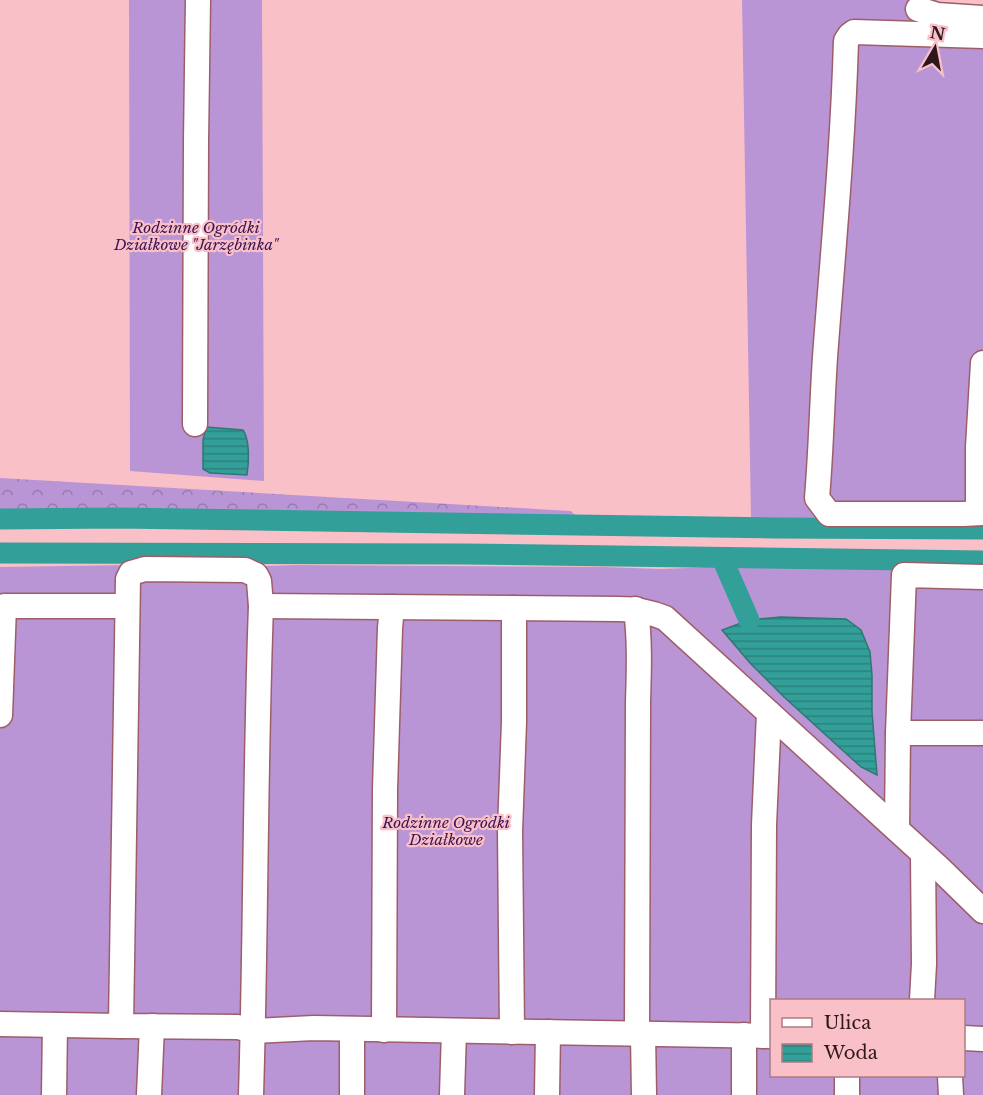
<svg xmlns="http://www.w3.org/2000/svg" width="983" height="1095" viewBox="0 0 983 1095" font-family="'Libre Baskerville',serif">
  <defs>
    <pattern id="forest-crowns" width="20" height="18" patternUnits="userSpaceOnUse" patternTransform="scale(1.5)"><rect width="20" height="18" fill="#ba95d5"/><path d="M2 6a3 3 0 1 1 6 0M12 15a3 3 0 1 1 6 0" fill="none" stroke="#9879ac"/></pattern>
    <pattern id="water-rules" width="6" height="5" patternUnits="userSpaceOnUse" patternTransform="scale(1.5)"><rect width="6" height="5" fill="#339f99"/><path d="M0 2.5h6" fill="none" stroke="#2c817c"/></pattern>
  </defs>
  <rect width="100%" height="100%" fill="#fac0c8"/>
  <polygon fill="url(#forest-crowns)" points="0,478 571,511 591,533 0,522"/>
  <g fill="#ba95d5" fill-rule="evenodd">
    <polygon points="129,0 262,0 264,481 130,471"/>
    <polygon points="742,0 936,0 983,19 983,520 751,518"/>
    <path d="M133,565L145,569L298,565L603,567L661,569L744,566L983,571V1095H0V567ZM772,1000H964V1076H772Z"/>
  </g>
  <g fill="url(#water-rules)" stroke="#327673" stroke-width="1.5">
    <path d="M206,427L243,430C250,440 249,462 247,475L210,473L203,469V440Z"/>
    <polygon points="781,617 846,619 861,630 870,652 872,675 872,712 877,775 861,767 784,697 750,663 722,630 749,620"/>
  </g>
  <g fill="none" stroke-linecap="round" stroke-linejoin="round">
    <g stroke="#339f99" stroke-width="21">
      <polyline points="0,519 118,518 774,528 983,529"/>
      <polyline points="0,553 464,554 983,561"/>
      <polyline points="722,558 749,620"/>
    </g>
    <defs>
      <g id="minor">
        <polyline points="918,9 937,15 983,18"/>
        <path d="M983,36L854,32L850,35L846,41C843,146 833,251 825,357C822,404 821,451 817,498L829,514H963L983,513"/>
        <polyline points="195,424 196,141 198,0"/>
        <polyline points="978,513 978,447 983,363"/>
        <path d="M261,606L619,609C636,609 650,612 665,618L938,867L983,911"/>
        <path d="M636,609C640,640 639,671 638,702L637,1033"/>
        <polyline points="0,715 4,606 127,606"/>
        <polyline points="898,733 983,733"/>
        <polyline points="897,829 898,733 904,575 983,577"/>
        <polyline points="922,1000 924,964 923,854"/>
        <polyline points="0,1024 121,1026"/>
        <polyline points="352,1029 352,1095"/>
        <polyline points="384,1030 385,789 390,628 392,607"/>
        <polyline points="512,1032 510,831 514,722 514,608"/>
        <polyline points="643,1033 644,1095"/>
        <polyline points="763,1036 764,825 769,713"/>
        <polyline points="964,1038 983,1039"/>
        <polyline points="847,1076 847,1095"/>
        <polyline points="950,1076 951,1095"/>
        <polyline points="54,1095 55,1025"/>
        <polyline points="149,1095 152,1026"/>
        <path d="M251,1095C256,932 255,769 261,606L259,581L256,575L245,570L145,569L131,573L128,579L121,1026L238,1027L253,1031L314,1028L772,1036"/>
        <polyline points="452,1095 454,1031"/>
        <polyline points="547,1095 548,1032"/>
        <polyline points="744,1095 744,1035"/>
      </g>
    </defs>
    <use href="#minor" stroke="#9d5e68" stroke-width="27"/>
    <use href="#minor" stroke="#fff" stroke-width="24"/>
  </g>
  <g text-anchor="middle" dominant-baseline="central" stroke-width="4.5" stroke-linejoin="round" paint-order="stroke">
    <g font-size="15" font-style="italic" fill="#3c1353" stroke="#fac0c8">
      <text x="196" y="227">Rodzinne Ogródki<tspan x="196" dy="17">Działkowe "Jarzębinka"</tspan></text>
      <text x="446" y="822">Rodzinne Ogródki<tspan x="446" dy="17">Działkowe</tspan></text>
    </g>
  </g>
  <rect x="770" y="999" width="195" height="78" fill="#fac0c8" stroke="#a97c82" stroke-width="1.5"/>
  <rect x="782" y="1018" width="30" height="9" fill="#ffffff" stroke="#a97c82" stroke-width="1.5"/>
  <text x="824" y="1029" font-size="18" fill="#2f161a">Ulica</text>
  <rect x="782" y="1044" width="30" height="18" fill="url(#water-rules)" stroke="#a97c82" stroke-width="1.5"/>
  <text x="824" y="1059" font-size="18" fill="#2f161a">Woda</text>
  <g transform="translate(935 48) rotate(10)" stroke="#fac0c8" stroke-width="4.5" paint-order="stroke">
  <path d="M0-4.5L10 22L0 15L-10 22Z" fill="#2f161a"/>
  <text y="-9" font-size="16" font-weight="bold" text-anchor="middle" fill="#2f161a">N</text>
  </g>
</svg>
